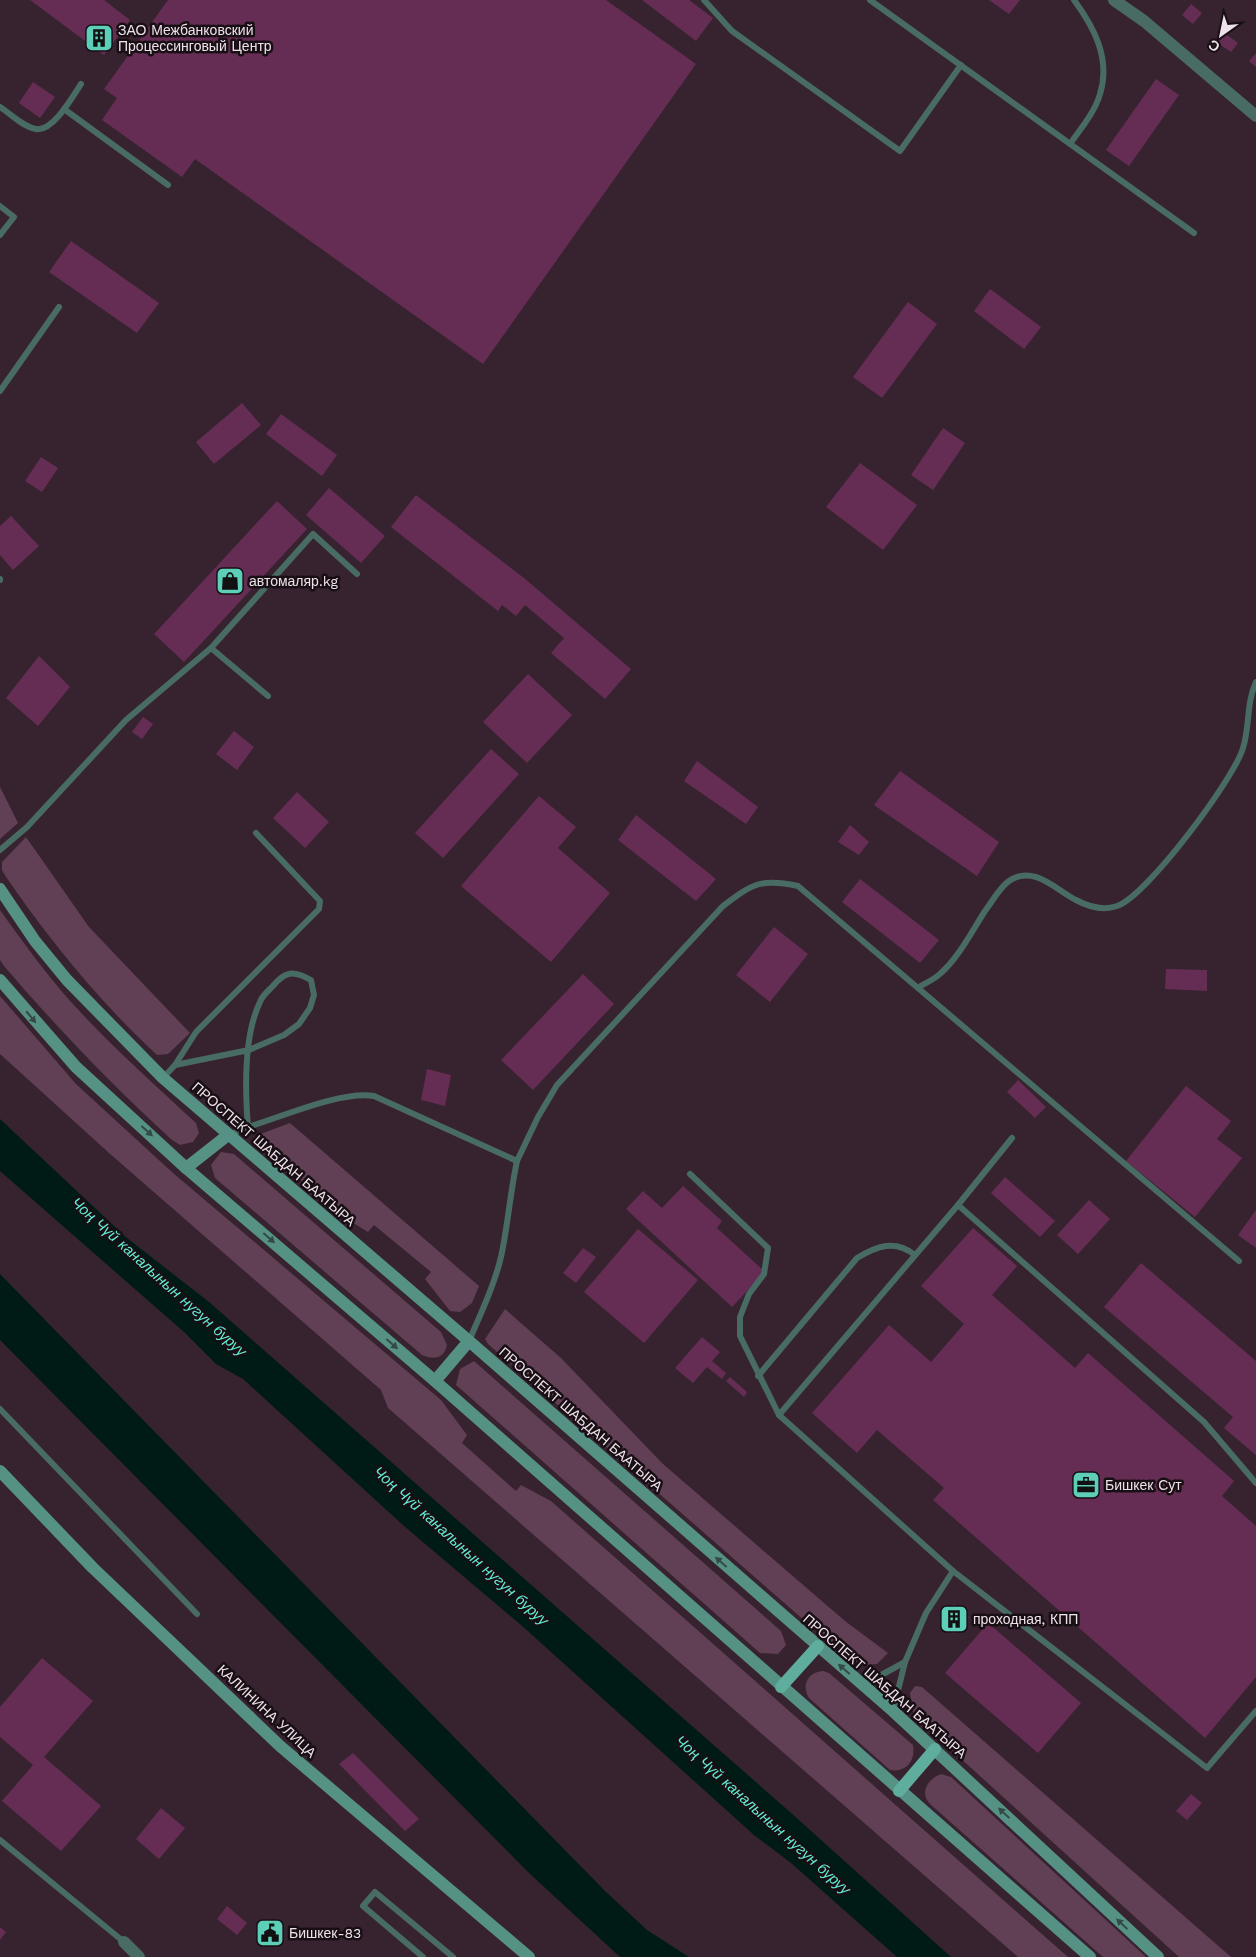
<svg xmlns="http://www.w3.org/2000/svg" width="1256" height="1957" viewBox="0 0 1256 1957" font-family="'Work Sans',sans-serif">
  <rect width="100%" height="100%" fill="#37222f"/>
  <g fill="#613f55">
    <polygon points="0,787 18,823 0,839"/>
    <path d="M26,837L89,927L190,1033L168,1054L157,1055C99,1001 51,942 6,877L2,870V862Z"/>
    <path d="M0,910C23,942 46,974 72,1003C111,1046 154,1084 196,1123L199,1133L193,1142L180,1145L172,1140C111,1084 58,1029 4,966L0,960Z"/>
    <polygon points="0,996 76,1084 173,1173 441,1400 467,1435 462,1443 516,1491 521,1485 551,1501 1068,1957 1018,1957 388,1408 381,1390 109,1153 0,1054"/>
    <polygon points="290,1123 479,1286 472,1303 460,1312 450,1311 425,1279 431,1272 374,1225 368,1232 340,1215 253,1137"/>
    <path d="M221,1152L234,1154L441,1332L447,1345C444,1359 434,1360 422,1355L215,1178L211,1165Z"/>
    <polygon points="505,1309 561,1358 663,1464 845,1621 888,1653 877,1664 864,1665 845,1656 488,1344 485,1339"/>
    <polygon points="474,1361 781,1631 786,1645 778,1654 760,1653 456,1385 460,1369"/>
    <path d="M823,1671L829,1673L913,1745C916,1760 906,1773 890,1770L809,1698C801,1685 808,1672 823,1671Z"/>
    <polygon points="915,1686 922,1687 1231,1957 1179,1957 914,1716 910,1693"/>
    <path d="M941,1774L951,1777L1146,1957H1103L930,1804C919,1792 928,1779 941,1774Z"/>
  </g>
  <g fill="#001b16">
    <polygon points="0,1119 127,1238 209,1302 790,1812 951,1957 897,1957 791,1863 754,1835 521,1625 404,1526 243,1379 216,1364 184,1332 0,1171"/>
    <polygon points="0,1274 606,1892 647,1930 689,1957 620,1957 529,1873 0,1340"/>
  </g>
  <g fill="#662d54">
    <polygon points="30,0 104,0 130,20 104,55"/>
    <polygon points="168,0 606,0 696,64 483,364 195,159 182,177 102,120 117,98 104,89"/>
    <polygon points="642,0 689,0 713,18 696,41"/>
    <polygon points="989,0 1020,0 1009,14"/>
    <polygon points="1191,4 1202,13 1193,24 1182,15"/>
    <polygon points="1223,32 1238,43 1231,52 1216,42"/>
    <polygon points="1256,53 1256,67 1249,61"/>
    <polygon points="1156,79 1179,95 1129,166 1106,150"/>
    <polygon points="33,82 55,97 40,118 19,103"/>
    <polygon points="71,241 159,303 137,333 49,272"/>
    <polygon points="990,289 1041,327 1024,349 974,311"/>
    <polygon points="908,302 937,324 882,398 853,377"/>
    <polygon points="242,403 261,425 214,464 196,442"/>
    <polygon points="281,414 337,455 322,476 266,434"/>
    <polygon points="943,428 965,443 933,490 911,475"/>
    <polygon points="41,457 58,468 42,492 25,481"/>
    <polygon points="860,463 917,505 883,550 826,507"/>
    <polygon points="329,488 385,536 361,563 306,515"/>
    <polygon points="416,495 524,578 631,669 605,699 551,653 564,638 525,605 516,616 502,605 498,611 391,527"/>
    <polygon points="277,501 307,529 184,662 154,634"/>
    <polygon points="11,516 39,546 13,570 0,555 0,526"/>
    <polygon points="39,656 70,687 38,726 6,698"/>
    <polygon points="528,674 572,715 527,763 483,722"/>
    <polygon points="143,717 153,724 142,739 132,732"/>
    <polygon points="234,731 254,747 237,770 216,754"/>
    <polygon points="491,749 519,774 443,858 415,833"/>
    <polygon points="697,761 758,807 746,824 684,781"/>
    <polygon points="900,771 999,842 977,876 874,805"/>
    <polygon points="297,792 329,822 305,848 273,818"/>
    <polygon points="539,796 576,827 558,848 610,893 551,962 461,886"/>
    <polygon points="636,815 716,879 696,901 618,840"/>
    <polygon points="850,825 869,842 859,855 838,842"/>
    <polygon points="860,879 939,940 920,963 842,902"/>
    <polygon points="774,927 808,954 770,1002 736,975"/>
    <polygon points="1166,969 1207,970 1207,991 1165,989"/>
    <polygon points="583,974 614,1004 533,1090 501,1060"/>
    <polygon points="427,1069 451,1075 445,1106 421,1100"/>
    <polygon points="1018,1080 1046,1107 1035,1118 1007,1092"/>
    <polygon points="1186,1086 1231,1121 1217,1139 1242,1158 1195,1217 1126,1161"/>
    <polygon points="1005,1177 1055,1221 1040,1237 991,1193"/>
    <polygon points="683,1186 722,1221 717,1228 765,1272 732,1307 626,1209 643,1191 662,1208"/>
    <polygon points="1089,1200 1110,1219 1078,1254 1057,1235"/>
    <polygon points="1256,1210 1256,1248 1238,1235"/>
    <polygon points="973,1228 1017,1266 992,1295 1075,1368 1088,1353 1234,1481 1222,1496 1256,1526 1256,1677 1205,1738 933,1500 944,1488 877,1430 857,1453 812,1413 889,1325 931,1362 964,1324 921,1286"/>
    <polygon points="638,1229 698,1280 644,1343 584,1292"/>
    <polygon points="583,1248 596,1257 576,1283 563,1273"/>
    <polygon points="1141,1263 1256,1361 1256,1455 1224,1428 1233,1417 1104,1307"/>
    <polygon points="702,1337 720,1352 712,1361 726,1373 722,1379 707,1367 693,1383 675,1368"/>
    <polygon points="730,1377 747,1392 744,1397 726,1381"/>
    <polygon points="954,1604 969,1617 954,1634 940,1621"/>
    <polygon points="988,1623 1081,1703 1038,1753 945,1673"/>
    <polygon points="42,1658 93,1701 44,1757 101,1806 61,1851 2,1801 33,1765 0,1737 0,1707"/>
    <polygon points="353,1753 419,1819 405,1831 339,1764"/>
    <polygon points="1191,1794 1202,1803 1187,1820 1176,1811"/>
    <polygon points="161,1808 185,1828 159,1859 136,1839"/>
    <polygon points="227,1906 247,1923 237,1935 217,1919"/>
    <polygon points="0,1927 6,1932 0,1940"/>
  </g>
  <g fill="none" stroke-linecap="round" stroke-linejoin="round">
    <g stroke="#486c64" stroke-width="6">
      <polyline points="704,0 732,31 900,151 961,65"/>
      <polyline points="870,0 1194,233"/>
      <path d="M0,107C11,114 23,127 36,129C53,132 73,96 81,84"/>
      <polyline points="64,109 168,185"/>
      <path d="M1070,144C1081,128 1095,112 1100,94C1111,59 1094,27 1074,0"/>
      <polyline points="0,206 14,217 0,235"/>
      <polyline points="0,391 59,307"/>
      <polyline points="0,580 0,579"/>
      <polyline points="211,648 268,696"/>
      <polyline points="0,850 27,827 126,720 211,648 313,534 357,574"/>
      <path d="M919,987C926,983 935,979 941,973C959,957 972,931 985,911C992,902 999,888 1009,881C1033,864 1056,890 1076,900C1089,907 1103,911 1117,906C1146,897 1234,779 1243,748C1250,726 1246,704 1256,682"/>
      <polyline points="175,1065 196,1032 319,909 320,901 256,833"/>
      <path d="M163,1078L175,1065L249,1050L284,1035L299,1024L310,1008L314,995L311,980C293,970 285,971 272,987C268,991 262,996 260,1002C244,1035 245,1090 248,1127L229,1135"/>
      <path d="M248,1127C281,1117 343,1090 374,1096L517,1161L538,1117L557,1085L723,906C752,884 760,878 798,886L1239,1261"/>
      <polyline points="690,1174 768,1248 764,1274 749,1294 740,1317 740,1336 779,1415 953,1571 926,1613 905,1662 893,1711"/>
      <polyline points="958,1205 1204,1422 1256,1483"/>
      <path d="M469,1341C481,1313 494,1286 501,1257C508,1225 510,1193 517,1161"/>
      <path d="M758,1376L857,1258C877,1246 895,1239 915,1255"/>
      <polyline points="0,1409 197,1614"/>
      <polyline points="779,1415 958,1205 1012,1138"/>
      <polyline points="953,1571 1207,1768 1256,1711"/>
      <polyline points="863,1685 905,1662"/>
      <polyline points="0,1840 124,1942"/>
      <polyline points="423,1957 363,1906 375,1892 453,1957"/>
    </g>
    <g stroke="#486c64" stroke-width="12">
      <polyline points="1114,0 1144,21 1256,116"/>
      <polyline points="124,1942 139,1957"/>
    </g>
    <g stroke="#559184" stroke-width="12">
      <polyline points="0,889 35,941 67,980 163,1078 469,1341 893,1711 1158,1957"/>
      <polyline points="0,980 76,1067 186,1168 435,1381 1090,1957"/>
      <polyline points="186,1168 228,1135"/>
      <polyline points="435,1381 469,1341"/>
      <polyline points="0,1471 93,1568 280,1746 529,1957"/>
    </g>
    <g stroke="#5fad9d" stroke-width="12">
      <polyline points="781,1687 818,1646"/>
      <polyline points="899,1791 935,1749"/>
    </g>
  </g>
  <defs><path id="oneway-solid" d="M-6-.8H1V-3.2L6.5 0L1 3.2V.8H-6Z" transform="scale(1.25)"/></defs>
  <g fill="#334a47">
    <use href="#oneway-solid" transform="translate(31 1017) rotate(50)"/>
    <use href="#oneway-solid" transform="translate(147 1131) rotate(42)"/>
    <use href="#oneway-solid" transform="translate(269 1238) rotate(41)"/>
    <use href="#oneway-solid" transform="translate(392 1344) rotate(41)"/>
    <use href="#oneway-solid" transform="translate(721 1562) rotate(-139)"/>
    <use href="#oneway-solid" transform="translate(844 1669) rotate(-139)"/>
    <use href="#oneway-solid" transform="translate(1004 1813) rotate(-137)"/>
    <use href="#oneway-solid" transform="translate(1122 1924) rotate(-137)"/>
  </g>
  <defs>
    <symbol id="building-square" viewBox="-11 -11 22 22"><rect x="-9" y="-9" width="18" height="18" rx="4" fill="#5dceb8" stroke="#180f15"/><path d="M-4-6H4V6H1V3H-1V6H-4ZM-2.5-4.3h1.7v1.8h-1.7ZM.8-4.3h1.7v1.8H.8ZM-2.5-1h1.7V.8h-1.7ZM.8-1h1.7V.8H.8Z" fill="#111"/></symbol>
    <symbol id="shop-square" viewBox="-11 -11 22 22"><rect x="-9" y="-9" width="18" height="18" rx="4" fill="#5dceb8" stroke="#180f15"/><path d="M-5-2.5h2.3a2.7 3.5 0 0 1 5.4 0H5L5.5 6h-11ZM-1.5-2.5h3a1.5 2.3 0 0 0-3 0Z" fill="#111"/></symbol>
    <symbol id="office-square" viewBox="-11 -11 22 22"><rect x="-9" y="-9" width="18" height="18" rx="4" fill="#5dceb8" stroke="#180f15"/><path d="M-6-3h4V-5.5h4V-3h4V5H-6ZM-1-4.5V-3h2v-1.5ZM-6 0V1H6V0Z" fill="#111"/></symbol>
    <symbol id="civic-square" viewBox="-11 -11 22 22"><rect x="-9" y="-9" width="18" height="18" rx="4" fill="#5dceb8" stroke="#180f15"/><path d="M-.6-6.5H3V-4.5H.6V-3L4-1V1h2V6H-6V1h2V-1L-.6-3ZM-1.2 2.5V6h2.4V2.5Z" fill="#111"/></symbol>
  </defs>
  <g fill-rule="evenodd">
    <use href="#building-square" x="83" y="22" width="32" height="32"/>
    <use href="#shop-square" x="214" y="565" width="32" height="32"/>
    <use href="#office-square" x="1070" y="1469" width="32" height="32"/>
    <use href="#building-square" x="938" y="1603" width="32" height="32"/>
    <use href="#civic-square" x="254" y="1917" width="32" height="32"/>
  </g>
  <g text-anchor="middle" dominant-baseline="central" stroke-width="5" stroke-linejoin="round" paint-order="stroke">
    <g font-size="14" fill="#efe1e9" stroke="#180f15" text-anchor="start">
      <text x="118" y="30">ЗАО Межбанковский<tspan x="118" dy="16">Процессинговый Центр</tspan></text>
      <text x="249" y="581">автомаляр.kg</text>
      <text x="1105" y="1485">Бишкек Сут</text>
      <text x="973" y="1619">проходная, КПП</text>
      <text x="289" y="1933">Бишкек-83</text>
    </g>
    <g font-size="14" fill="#efe1e9" stroke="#180f15">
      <text transform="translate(274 1154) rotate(41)">ПРОСПЕКТ ШАБДАН БААТЫРА</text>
      <text transform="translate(581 1419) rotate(41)">ПРОСПЕКТ ШАБДАН БААТЫРА</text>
      <text transform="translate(885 1686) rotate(41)">ПРОСПЕКТ ШАБДАН БААТЫРА</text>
      <text transform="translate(267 1711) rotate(43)">КАЛИНИНА УЛИЦА</text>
    </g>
    <g font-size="15" font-style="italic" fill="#62edd3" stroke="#180f15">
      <text transform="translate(159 1277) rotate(42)">Чоң Чүй каналынын нугун буруу</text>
      <text transform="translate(461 1546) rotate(42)">Чоң Чүй каналынын нугун буруу</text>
      <text transform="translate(763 1815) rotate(42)">Чоң Чүй каналынын нугун буруу</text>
    </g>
  </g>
  <g transform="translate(1221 35) rotate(213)" stroke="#180f15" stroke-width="4" paint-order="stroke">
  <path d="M0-4L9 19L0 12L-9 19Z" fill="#efe1e9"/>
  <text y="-8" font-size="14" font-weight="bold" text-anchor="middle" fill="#efe1e9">С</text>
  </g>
</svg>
